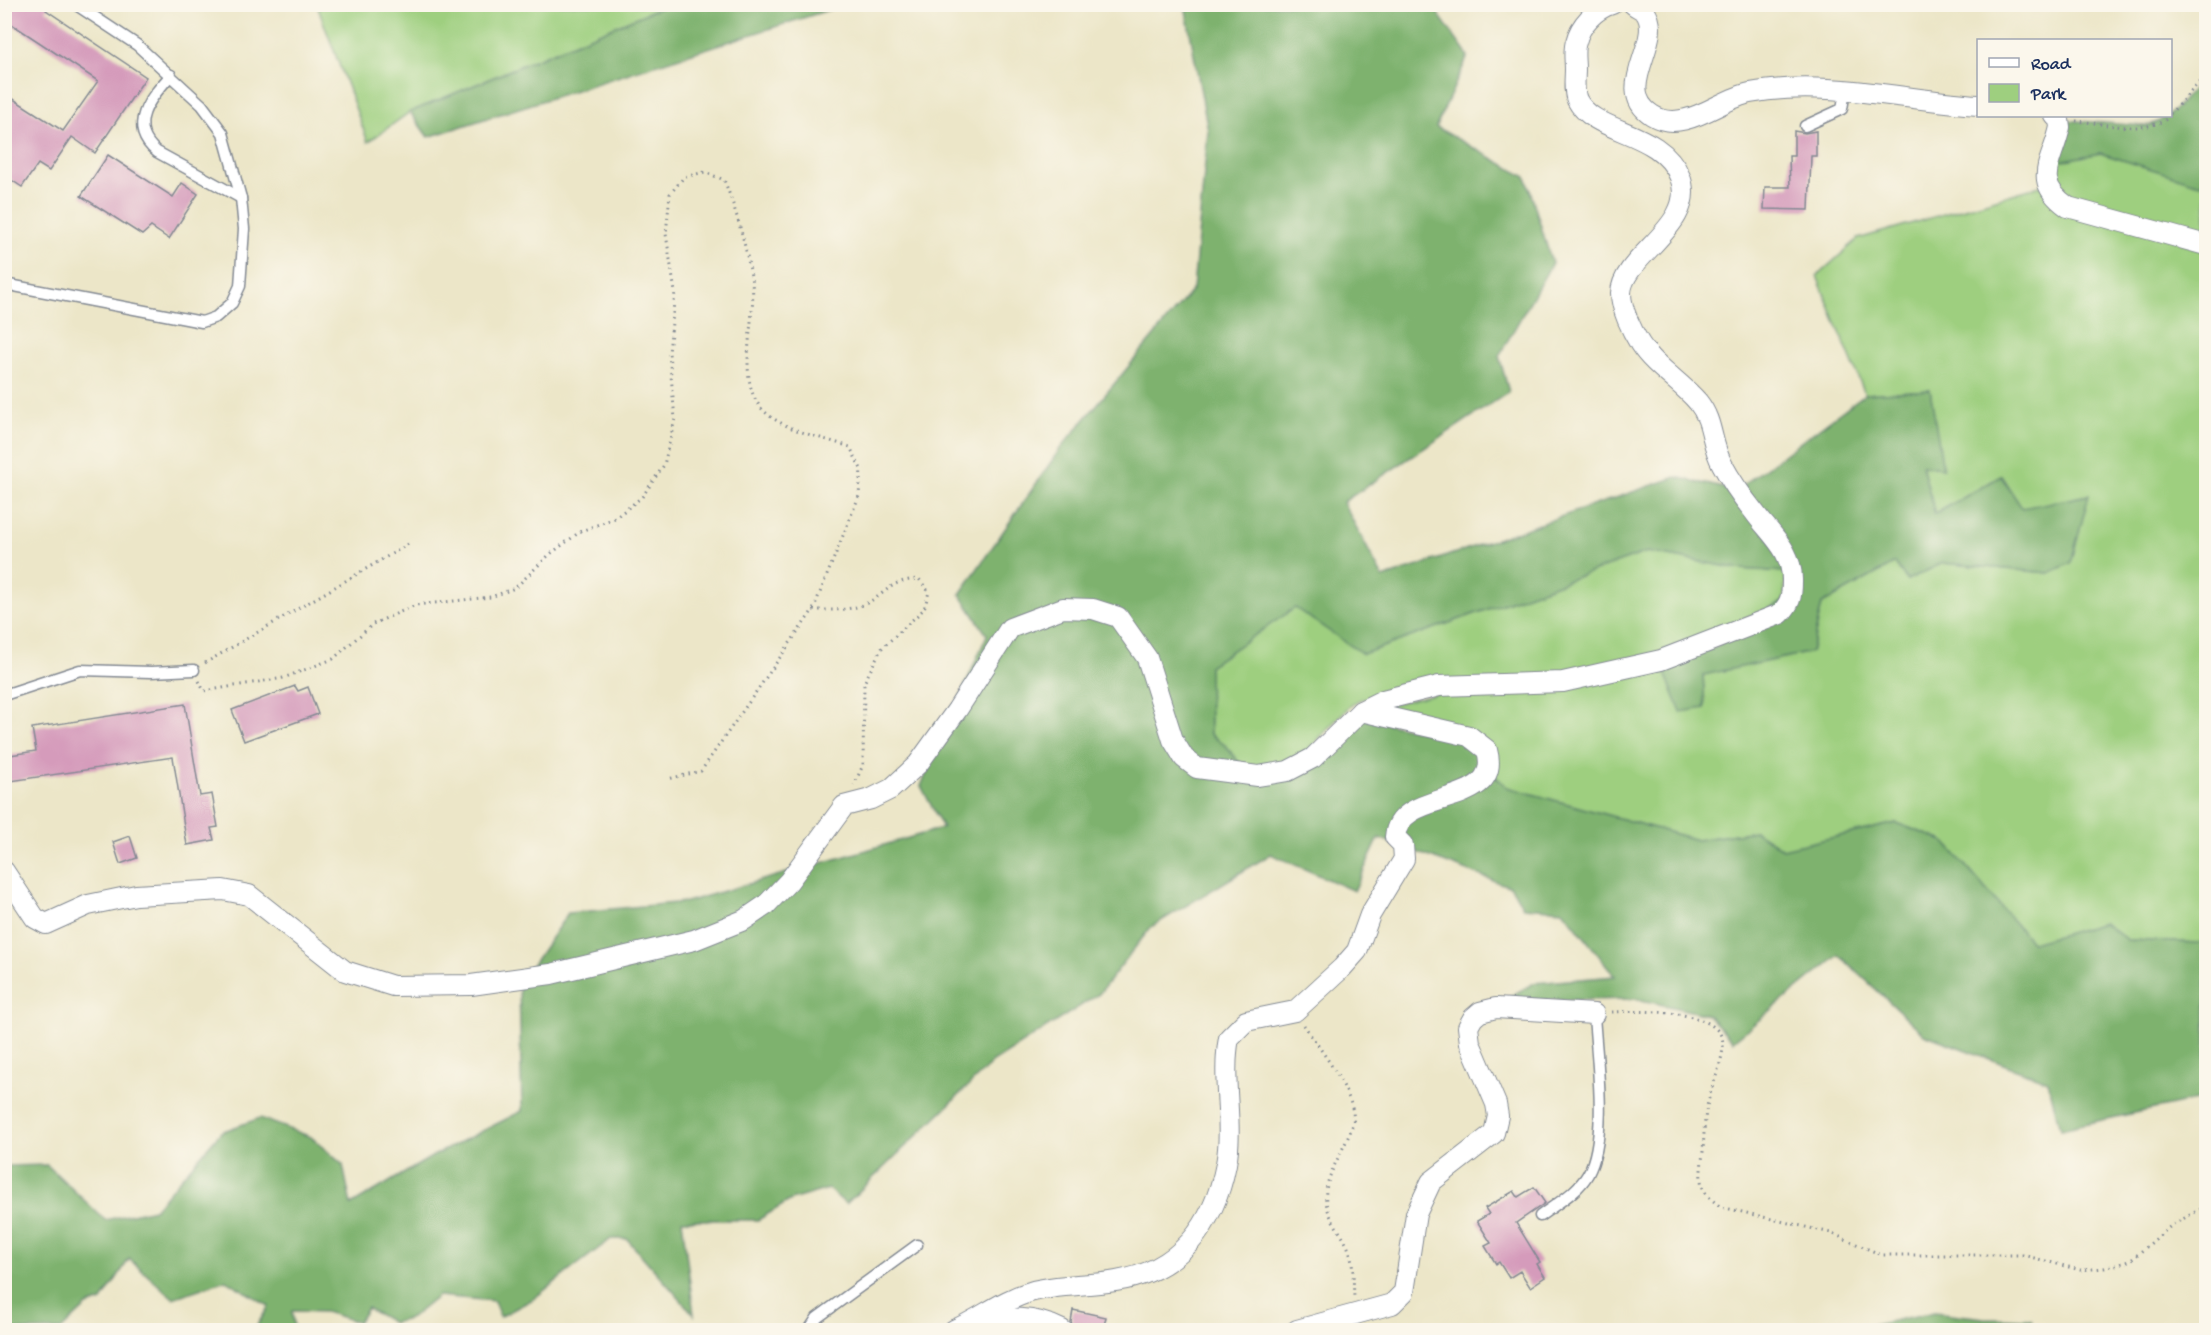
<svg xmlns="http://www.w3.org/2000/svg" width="2211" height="1335" viewBox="0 0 2211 1335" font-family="'Gochi Hand',sans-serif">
  <rect width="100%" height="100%" fill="#fbf7ec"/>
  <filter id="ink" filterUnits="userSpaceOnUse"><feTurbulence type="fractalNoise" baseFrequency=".0167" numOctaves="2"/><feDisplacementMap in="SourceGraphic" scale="12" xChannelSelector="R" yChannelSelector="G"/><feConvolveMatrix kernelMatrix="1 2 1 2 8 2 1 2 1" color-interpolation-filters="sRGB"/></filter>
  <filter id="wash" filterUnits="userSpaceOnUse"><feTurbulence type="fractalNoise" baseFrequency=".008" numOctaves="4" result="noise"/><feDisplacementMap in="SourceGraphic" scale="24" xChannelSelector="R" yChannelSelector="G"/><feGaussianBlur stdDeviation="1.35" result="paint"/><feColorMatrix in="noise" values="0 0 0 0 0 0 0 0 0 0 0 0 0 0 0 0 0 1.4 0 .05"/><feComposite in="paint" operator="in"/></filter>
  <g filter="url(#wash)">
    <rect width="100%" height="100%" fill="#ece6c8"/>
    <g fill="#9ecf7f" stroke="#5c7f6e" stroke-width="1.5">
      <polygon points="317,5 666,5 410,112 368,142"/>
      <polygon points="2100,153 2200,184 2206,178 2206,238 2071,201 2052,175 2055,162"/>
      <polygon points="2040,186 2206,252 2206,938 2200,943 2127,940 2104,923 2032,943 1944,841 1896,823 1783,849 1755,831 1697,840 1507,787 1493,774 1383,706 1439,693 1662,666 1705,708 1703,675 1811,652 1822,604 1895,563 1907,580 1943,563 2049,573 2071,563 2088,495 2022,509 2001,476 1935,514 1922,465 1942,468 1930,390 1865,394 1817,276 1858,239"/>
      <path d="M1647,552L1740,569L1786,572L1784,602L1659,654L1562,676L1380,694C1372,696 1360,698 1354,703C1313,736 1307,775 1243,767L1226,746L1210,734L1209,666L1295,607L1363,654Z"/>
    </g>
    <g fill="#7eb26e" stroke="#4c7066" stroke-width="1.5">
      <polygon points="666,5 844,5 428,137 410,112"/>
      <polygon points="1185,5 1432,5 1468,56 1436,127 1526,177 1552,263 1499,356 1509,392 1343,502 1383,578 1676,477 1732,490 1770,539 1786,572 1740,569 1647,552 1363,654 1295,608 1209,666 1210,734 1226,746 1255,783 1363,718 1465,741 1482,754 1484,766 1507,787 1697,840 1755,831 1783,849 1896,823 1944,841 2032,943 2104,923 2127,940 2200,943 2206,938 2206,1098 2060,1129 2048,1081 1924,1034 1839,955 1733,1041 1708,1015 1637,999 1502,1001 1534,983 1615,976 1563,910 1523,907 1511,887 1379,838 1354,891 1271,854 1151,927 1099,994 993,1062 846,1204 828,1189 791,1200 758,1220 682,1220 694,1315 627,1239 611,1239 533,1299 500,1317 494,1301 438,1296 411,1318 393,1323 367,1308 358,1322 325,1312 292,1311 294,1330 254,1330 269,1306 226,1280 173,1298 129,1259 102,1301 87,1306 61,1330 5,1330 4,1166 47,1165 105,1220 154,1209 221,1132 260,1118 311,1137 343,1165 351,1205 433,1156 522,1111 519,985 568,913 686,902 943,828 921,786 987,635 960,594 1060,449 1193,289 1208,131"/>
      <path d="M2206,75V178L2200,184L2100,153L2055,162L2065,120L2145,126C2175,120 2184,94 2206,75Z"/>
      <polygon points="1930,390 1943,468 1922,465 1935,514 2001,476 2022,508 2089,495 2071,563 2049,573 1943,563 1907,580 1895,563 1822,604 1811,652 1703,675 1705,708 1681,712 1662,666 1714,648 1798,591 1743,485 1865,394"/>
      <polygon points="1934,1312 1984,1318 2031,1319 2036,1330 1851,1330"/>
    </g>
    <g id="blocks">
      <g fill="#d59bbb">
        <polygon points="4,4 50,4 46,10 146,77 95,153 72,137 49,171 38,164 22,187 4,175 4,93 63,131 98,81 4,19"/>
        <polygon points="1794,131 1805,133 1816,131 1816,156 1811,156 1809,210 1764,209 1765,187 1790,187 1789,156 1794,156"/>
        <polygon points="108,155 173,197 182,183 198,194 169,239 151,227 142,235 81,196"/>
        <polygon points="295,686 298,691 308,687 318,714 244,741 232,710"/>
        <polygon points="185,704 200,796 212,794 218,827 211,828 214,840 187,845 173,757 4,782 4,756 36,751 32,728"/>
        <polygon points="130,836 137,858 120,864 113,842"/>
        <polygon points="1534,1187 1545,1203 1516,1223 1540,1262 1537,1264 1545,1277 1530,1287 1520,1271 1509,1278 1499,1262 1496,1264 1485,1246 1491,1243 1477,1221 1489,1214 1485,1208 1514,1191 1518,1197"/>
        <polygon points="1073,1310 1106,1317 1103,1330 1073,1327 1071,1322"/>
      </g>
    </g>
  </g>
  <g filter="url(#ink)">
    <use href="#blocks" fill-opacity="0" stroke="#848a93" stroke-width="1.5"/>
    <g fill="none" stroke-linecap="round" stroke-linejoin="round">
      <defs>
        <g id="service">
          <path d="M171,75C150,98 126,126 157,152L241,198"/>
          <polyline points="1805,126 1842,109 1845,91"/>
          <polyline points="4,284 202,322 216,317 232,303 240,286 244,229 241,198 223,133 202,105 137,45 75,4"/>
          <polyline points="4,695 80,670 151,672 194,670"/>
          <path d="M1540,1216C1556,1204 1578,1192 1588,1174C1609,1136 1596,1057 1594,1014"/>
          <polyline points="809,1330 817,1318 917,1245"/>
        </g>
        <g id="minor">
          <path d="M1633,4C1636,7 1642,9 1645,12C1666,40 1611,89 1652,115C1684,135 1719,99 1750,93C1824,79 1904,100 1978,105"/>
          <path d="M2055,116L2059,120L2060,127C2053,162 2030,180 2068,207L2206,245"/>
          <path d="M4,871L35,918L46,924L88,905L136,895L223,890L249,895L345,971L393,986L471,985L551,974L694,940L744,920L766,905L789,881L844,806L871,799L891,789L918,764L957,710L1010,628L1063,608L1093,609L1118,617L1147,658L1173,740L1184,758L1197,768L1258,776L1288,771L1313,758L1361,711L1383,700L1439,686L1563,682L1661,660L1780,614C1790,604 1792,597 1792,582C1793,551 1772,536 1755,513C1743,498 1731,481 1722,464C1710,442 1714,422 1698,402C1680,381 1655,367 1640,344C1632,331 1621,309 1621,293C1622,256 1699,225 1680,177C1661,129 1595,135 1577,100C1573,91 1575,79 1575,69C1575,60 1573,50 1576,42C1580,25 1595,9 1612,4"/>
          <path d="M976,1323C1006,1317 1034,1315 1062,1330"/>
          <path d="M954,1330C980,1319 1002,1300 1030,1292C1057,1284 1088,1286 1116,1281C1179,1271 1214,1226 1226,1164C1234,1122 1221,1080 1229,1038L1246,1021L1295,1011L1342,968L1357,951L1370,915L1404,859L1403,845L1395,837C1399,786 1504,811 1487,750L1469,736L1361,711"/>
          <polyline points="1297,1330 1392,1304 1404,1292 1416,1214 1431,1182 1494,1133 1498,1116 1496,1104 1470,1043 1468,1027 1473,1018 1480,1012 1496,1008 1594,1014"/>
        </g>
      </defs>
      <use href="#service" stroke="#848a93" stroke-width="13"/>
      <use href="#minor" stroke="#848a93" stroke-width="22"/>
      <g stroke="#848a93" stroke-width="3" stroke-dasharray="1.5 4.5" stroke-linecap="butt">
        <polyline points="2170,114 2206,75"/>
        <path d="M2076,121C2103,123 2149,136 2170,116"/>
        <path d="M813,610C831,610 848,611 865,604C890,592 887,581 919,579L929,592L924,609L881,649L864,683L863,765L854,785"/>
        <polyline points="205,663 412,542"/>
        <path d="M199,681L204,691L283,678L333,659L373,624L416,605L491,597L515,588L549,555L581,531L615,518L642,497L664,465L675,419L669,353L675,292L666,234L670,194L684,177L705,172L724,180C737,212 747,249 752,283C757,320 733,383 765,412C786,431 824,438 850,447L861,469L859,496L813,610L701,771L668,779"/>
        <path d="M1612,1012C1638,1011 1727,1007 1723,1048C1721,1067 1711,1087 1707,1106C1704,1121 1704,1137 1703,1152C1700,1180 1696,1189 1721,1207L1831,1233L1882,1255H2023L2080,1270L2104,1268L2130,1261L2172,1225L2206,1206"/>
        <path d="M1304,1025C1318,1047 1362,1101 1352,1127C1346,1146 1328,1172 1326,1191C1323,1216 1342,1230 1349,1250C1354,1264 1353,1282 1354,1296"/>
      </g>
      <use href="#service" stroke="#fff" stroke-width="10"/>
      <use href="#minor" stroke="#fff" stroke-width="20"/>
    </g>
  </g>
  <rect width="2211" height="1335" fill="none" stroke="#fbf7ec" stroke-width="24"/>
  <rect x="1977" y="39" width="195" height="78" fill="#fbf7ec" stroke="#a1a7b3" stroke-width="1.5"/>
  <rect x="1989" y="58" width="30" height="9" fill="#ffffff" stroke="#a1a7b3" stroke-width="1.5"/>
  <text x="2031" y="69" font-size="18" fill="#1b2f5e">Road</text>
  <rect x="1989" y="84" width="30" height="18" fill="#9ecf7f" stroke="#a1a7b3" stroke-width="1.5"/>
  <text x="2031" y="99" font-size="18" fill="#1b2f5e">Park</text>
</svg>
